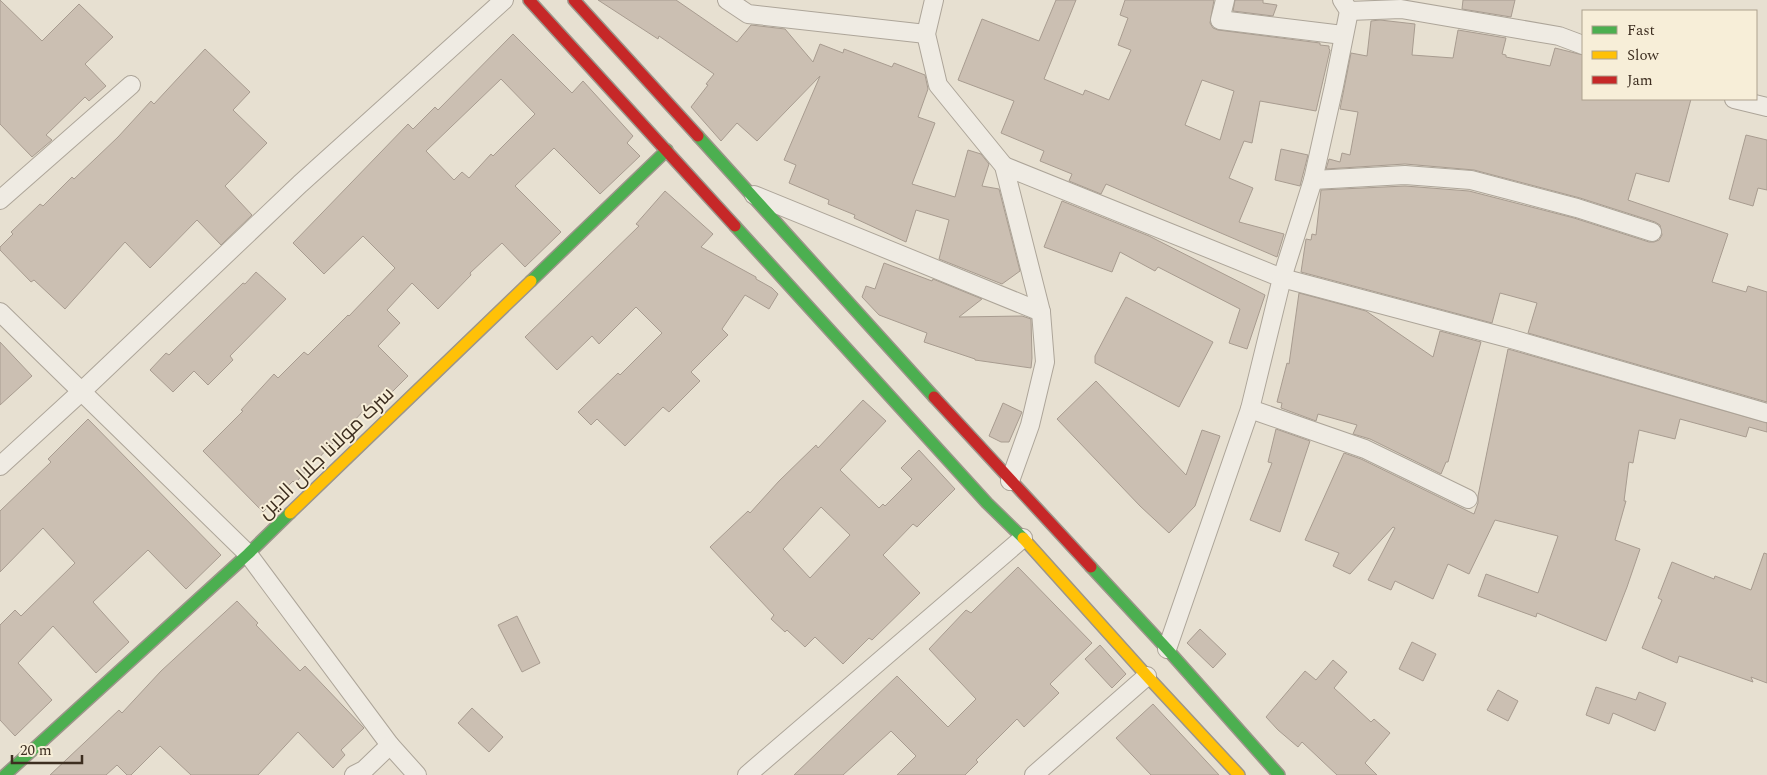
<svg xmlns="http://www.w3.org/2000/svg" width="1767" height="775" viewBox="0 0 1767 775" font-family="Spectral,Cairo,serif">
  <rect width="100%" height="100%" fill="#e7e0d1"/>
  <g fill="#cbbfb2" stroke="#a89c90" fill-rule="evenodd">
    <polygon points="0,0 42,41 79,4 113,37 85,64 106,86 89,101 85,97 46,135 52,140 32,157 0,124"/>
    <polygon points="598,0 676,0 737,42 751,25 785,29 813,62 820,44 843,53 844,49 892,67 894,63 925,75 928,89 918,117 935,123 912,184 955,197 968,150 981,154 989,164 982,186 999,189 1020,271 1002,284 939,259 949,220 916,210 906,242 854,218 855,215 828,204 829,200 789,183 796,165 784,160 820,76 757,141 737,123 721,141 691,107 708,85 706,84 714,74 659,36 658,39"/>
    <path d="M1056,0H1076L1044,79L1083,95L1085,90L1109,100L1131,50L1118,45L1128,18L1120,15L1125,0H1214L1210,23L1213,28L1218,30L1320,43V45L1329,46V49L1330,50L1316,111L1260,101L1252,143L1244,141L1229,178L1253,188L1239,222L1284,234L1277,257L1106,184L1101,194L1069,181L1072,174L1040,161L1044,151L1001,133L1014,101L958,80L982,19L1039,41ZM1202,80L1234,91L1220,140L1185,125Z"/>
    <polygon points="1235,0 1263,0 1263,3 1277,5 1273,16 1233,11"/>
    <polygon points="1463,0 1515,0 1511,17 1462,9"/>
    <polygon points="1380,20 1415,24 1412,55 1453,58 1458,30 1506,38 1502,54 1506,55 1506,57 1550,66 1555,48 1583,55 1583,99 1691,99 1669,182 1636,173 1628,200 1728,234 1712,282 1746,292 1748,286 1767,292 1767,402 1528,333 1537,303 1500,293 1492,323 1301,272 1306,239 1311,240 1312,234 1316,235 1321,190 1405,186 1469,191 1574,218 1649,242 1654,242 1659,240 1662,235 1660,225 1655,222 1580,198 1474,170 1405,164 1326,169 1329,159 1340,162 1342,153 1350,155 1358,112 1340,109 1351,53 1367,56 1371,21"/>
    <path d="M513,34L572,93L583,81L633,136L627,143L640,156L600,194L554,148L515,186L561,232L525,267L502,243L470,273L471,275L438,309L412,283L387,310L400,323L378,346L408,376L374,410L369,405L295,483L293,481L263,512L203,451L243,411L241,410L274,374L278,378L304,352L308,355L348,315L349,316L395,268L363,236L324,274L293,243L408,124L413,129L435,107L438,110ZM501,79L535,114L493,156L491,154L469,178L462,172L454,180L426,151Z"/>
    <polygon points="205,49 250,92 233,110 267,143 225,186 252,215 221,245 197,220 150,268 125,242 65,309 34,280 31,282 0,250 0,247 13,234 11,232 40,204 43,206 72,177 74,179 118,137 151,101 154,104"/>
    <polygon points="1746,135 1767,140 1767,190 1758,188 1753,206 1729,199"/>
    <polygon points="1281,149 1308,155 1300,186 1275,180"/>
    <polygon points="665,191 713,234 701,247 756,277 756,279 772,288 778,294 769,309 745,295 722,329 728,335 691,372 700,381 669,412 663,407 625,446 597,419 591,425 578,412 618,373 620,375 662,333 636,307 599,344 592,336 557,370 525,337 639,226 636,224"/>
    <polygon points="1062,201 1149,236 1265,295 1247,349 1229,343 1240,309 1158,267 1155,271 1120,252 1112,272 1044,247"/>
    <polygon points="884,263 932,281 933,279 982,299 959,317 1022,316 1031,319 1032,358 1031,368 975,360 975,359 924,342 927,333 879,315 862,297 866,286 875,289"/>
    <polygon points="256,272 286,299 230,356 233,360 208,385 194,371 173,392 150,370 166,353 169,355 243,283 245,284"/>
    <polygon points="1299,293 1366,311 1433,357 1440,331 1481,342 1448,462 1446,462 1441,474 1370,439 1353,434 1357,425 1318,414 1316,421 1281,408 1282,403 1277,402 1287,363 1289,364"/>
    <polygon points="1126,297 1213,342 1179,407 1095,363 1095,356"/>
    <polygon points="0,342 32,376 0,405"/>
    <polygon points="1508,349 1767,423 1767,432 1749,427 1746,437 1680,419 1675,439 1639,430 1633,463 1629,462 1624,501 1626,501 1615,540 1640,549 1627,587 1606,641 1537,613 1536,617 1478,596 1486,574 1538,593 1558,536 1495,520 1469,574 1448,564 1433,599 1395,581 1391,590 1368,580 1395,528 1393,527 1350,574 1333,566 1339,553 1305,540 1344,453 1361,459 1474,514 1478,503 1478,496"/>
    <polygon points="1096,381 1186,475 1202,430 1220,436 1195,506 1169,533 1140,506 1057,419"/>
    <path d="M863,400L886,421L840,470L879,508L883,504L885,506L912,479L901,468L919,450L955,489L917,527L913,524L883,555L920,593L872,640L869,638L843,664L815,637L805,647L787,630L785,632L771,619L774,615L710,547L748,511L750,513L779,481L816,445L818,448ZM821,507L850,535L810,578L783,549Z"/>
    <polygon points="1003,403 1022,412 1009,442 1001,442 989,436"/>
    <polygon points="88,419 221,555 186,589 148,550 93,602 129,642 96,673 53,626 18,663 52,700 15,736 0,720 0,625 15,610 21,616 75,563 43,528 0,572 0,511 51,462 48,459"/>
    <polygon points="1276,429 1310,441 1280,532 1250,520 1272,463 1268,462"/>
    <polygon points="1764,553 1767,554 1767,683 1751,677 1753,682 1679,656 1677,663 1642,648 1662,600 1658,598 1672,562 1714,579 1715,576 1751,590"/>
    <polygon points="1018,567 1092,643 1050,684 1059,693 1024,727 1017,719 976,760 978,762 965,775 897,775 916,756 891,731 843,775 794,775 897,676 948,727 976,699 929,649 966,610 971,613"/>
    <polygon points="237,601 258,623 256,625 300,671 305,666 364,728 341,750 345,755 333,768 298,732 258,775 191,775 160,746 131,775 127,775 117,765 106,775 50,775 119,710 122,713 161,671"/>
    <polygon points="517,616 540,663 522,672 498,625"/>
    <polygon points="1200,629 1226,654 1213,668 1187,643"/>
    <polygon points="1412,642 1436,654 1423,681 1399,669"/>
    <polygon points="1100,645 1126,674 1112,688 1085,659"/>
    <polygon points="1333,660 1347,672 1334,688 1371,722 1374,719 1390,733 1365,763 1377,775 1337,775 1302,742 1298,747 1278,730 1266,717 1305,671 1316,680"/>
    <polygon points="1596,687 1636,700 1639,692 1666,703 1655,731 1613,713 1609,724 1586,715"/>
    <polygon points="1498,690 1518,701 1508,721 1487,710"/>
    <polygon points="1153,704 1219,775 1151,775 1116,738"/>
    <polygon points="472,708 503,737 489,752 458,723"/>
  </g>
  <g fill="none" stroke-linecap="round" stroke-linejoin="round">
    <defs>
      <g id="street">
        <polyline points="727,0 748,14 926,34"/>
        <polyline points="934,0 926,34 938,85 1004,166 1041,312 1045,362 1030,425 1010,481"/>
        <polyline points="1225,0 1220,20 1343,35"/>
        <polyline points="1349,11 1401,9 1559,36 1583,45"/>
        <polyline points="1734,99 1767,107"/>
        <polyline points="1004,166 1282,278 1508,338 1767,413"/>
        <polyline points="1313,180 1405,175 1471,180 1577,208 1652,232"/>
        <polyline points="754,195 1041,312"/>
        <polyline points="0,200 131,85"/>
        <polyline points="0,312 248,554 390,745 417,775"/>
        <polyline points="1250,409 1365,449 1468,499"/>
        <polyline points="0,466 82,391 300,184 504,0"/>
        <polyline points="1167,649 1250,409 1282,278 1313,180 1334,86 1349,11 1342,0"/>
        <polyline points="354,775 364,770 390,745"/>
        <polyline points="747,775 1023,538"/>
        <polyline points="1034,775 1147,676"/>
      </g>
      <g id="fast">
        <polyline points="698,136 934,397"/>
        <polyline points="735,226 987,503 1023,538"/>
        <polyline points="531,281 667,150"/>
        <polyline points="1091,567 1167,649 1279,775"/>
        <polyline points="5,775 248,554 290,513"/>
      </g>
      <g id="slow">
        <polyline points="290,513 531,281"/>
        <polyline points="1023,538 1147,676 1239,775"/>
      </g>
      <g id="jam">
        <polyline points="529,0 735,226"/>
        <polyline points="574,0 698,136"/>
        <polyline points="934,397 1091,567"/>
      </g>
    </defs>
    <use href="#street" stroke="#ada599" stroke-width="20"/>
    <use href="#fast" stroke="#9c958a" stroke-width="14"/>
    <use href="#slow" stroke="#9c958a" stroke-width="14"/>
    <use href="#jam" stroke="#9c958a" stroke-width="14"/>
    <use href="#street" stroke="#efebe3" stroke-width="18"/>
    <use href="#fast" stroke="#4caf50" stroke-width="11"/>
    <use href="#slow" stroke="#ffc107" stroke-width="11"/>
    <use href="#jam" stroke="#c62828" stroke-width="11"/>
  </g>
  <g text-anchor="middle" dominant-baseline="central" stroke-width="4" stroke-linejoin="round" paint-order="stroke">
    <g font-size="20" fill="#3d2e20" stroke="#f7eed8">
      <text transform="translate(326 453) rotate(-44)">سرک مولانا جلال الدین</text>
    </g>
  </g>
  <rect x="1582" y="10" width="175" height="90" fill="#f7eed8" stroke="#ada18e"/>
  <rect x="1592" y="26" width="25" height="8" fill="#4caf50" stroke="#ada18e"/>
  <text x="1627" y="35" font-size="15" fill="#3d2e20">Fast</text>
  <rect x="1592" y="51" width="25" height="8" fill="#ffc107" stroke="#ada18e"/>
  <text x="1627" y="60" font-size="15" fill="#3d2e20">Slow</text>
  <rect x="1592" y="76" width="25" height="8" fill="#c62828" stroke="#ada18e"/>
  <text x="1627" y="85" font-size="15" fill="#3d2e20">Jam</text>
  <path d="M12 755v8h70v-8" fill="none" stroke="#3d2e20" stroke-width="2.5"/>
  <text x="20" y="755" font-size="15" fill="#3d2e20" stroke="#f7eed8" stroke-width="4" paint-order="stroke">20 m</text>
</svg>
